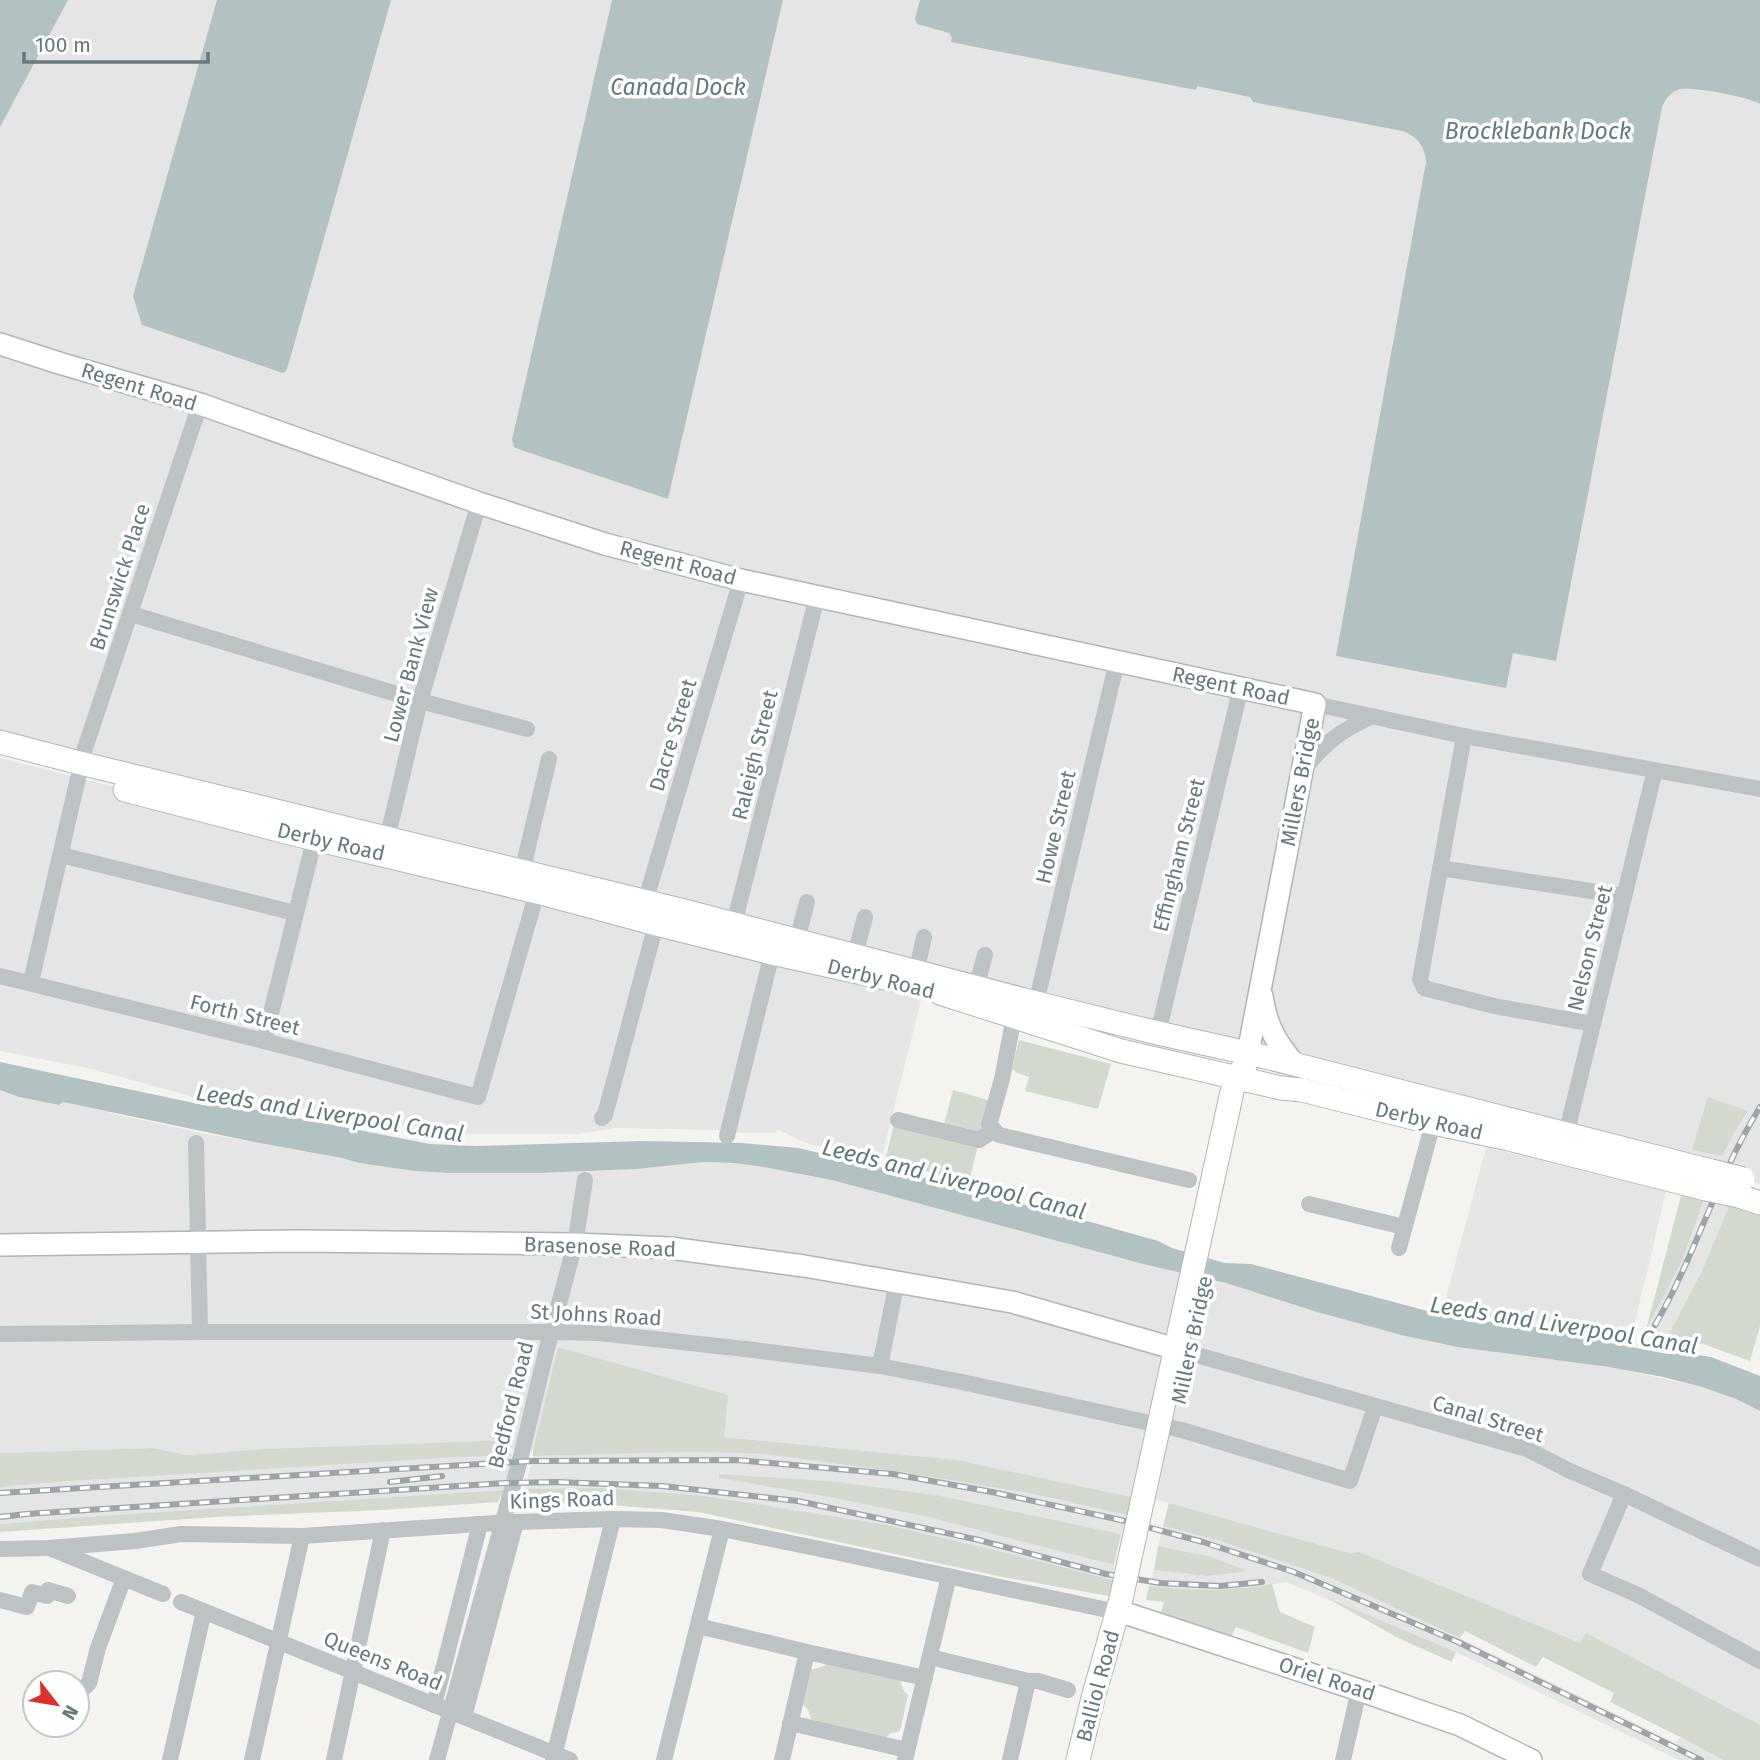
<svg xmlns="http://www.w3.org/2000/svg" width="1760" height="1760" viewBox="0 0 1760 1760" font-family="'Fira Sans',sans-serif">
  <rect width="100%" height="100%" fill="#f4f3f0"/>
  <g fill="#e4e5e4">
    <polygon points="0,0 1760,0 1760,1184 0,742"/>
    <polygon points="0,758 772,953 924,987 881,1161 806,1143 777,1129 776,1133 736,1133 716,1130 615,1128 577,1134 443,1134 410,1125 378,1124 322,1110 294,1107 228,1092 226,1097 210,1093 204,1100 88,1068 0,1051"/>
    <polygon points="0,1090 19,1097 59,1105 63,1102 196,1132 342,1158 359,1163 415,1171 448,1173 540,1173 637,1169 704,1162 734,1163 763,1167 832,1180 1147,1265 1226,1283 1317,1312 1401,1335 1457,1347 1610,1367 1702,1387 1736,1399 1760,1411 1760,1726 1359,1552 1349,1553 1169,1503 1149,1498 1131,1497 957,1460 724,1437 558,1348 533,1450 509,1449 510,1440 354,1446 188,1455 152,1448 0,1453"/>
    <polygon points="1486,1147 1666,1192 1635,1322 1621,1329 1491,1317 1444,1305"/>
    <polygon points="1704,1200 1729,1206 1702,1271 1669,1334 1646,1330 1682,1261"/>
    <polygon points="694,1452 764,1454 901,1472 1029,1493 1127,1515 1121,1534 936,1495 839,1482 719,1478 834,1498 928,1517 1012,1538 1114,1565 1113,1580 1011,1554 887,1525 599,1488 525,1489 533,1456"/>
    <polygon points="512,1456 504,1490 99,1516 0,1524 0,1487 72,1481 461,1457"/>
    <polygon points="1163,1526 1220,1541 1331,1578 1437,1627 1676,1743 1680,1737 1723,1760 1679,1760 1456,1652 1286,1582 1244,1589 1188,1590 1149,1586 1154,1570 1208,1576 1246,1571 1208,1556 1158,1546"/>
  </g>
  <g fill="#d4d9cf">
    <polygon points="1019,1040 1111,1064 1098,1109 1025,1091 1029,1077 1017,1073 1012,1069"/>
    <polygon points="953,1090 988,1100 978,1138 943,1128"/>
    <polygon points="1708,1097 1748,1111 1735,1131 1722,1156 1692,1150"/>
    <polygon points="894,1124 978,1145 969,1182 885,1161"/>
    <polygon points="1682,1192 1704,1200 1682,1261 1646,1330"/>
    <polygon points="1729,1206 1760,1214 1760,1326 1750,1361 1706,1345 1669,1334 1702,1271"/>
    <polygon points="558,1347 728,1395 724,1437 957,1460 1131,1497 1127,1515 1029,1493 901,1472 764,1454 694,1452 533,1456 533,1450"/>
    <polygon points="511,1440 509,1449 512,1456 461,1457 72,1481 0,1487 0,1453 152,1448 188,1455 267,1449"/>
    <polygon points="719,1474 839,1482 936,1495 1121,1534 1114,1565 928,1517 834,1498 719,1478"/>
    <polygon points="599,1488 704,1496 887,1525 1011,1554 1113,1580 1109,1596 1003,1577 698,1512 598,1504 523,1501 525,1489"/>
    <polygon points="504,1490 498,1502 382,1510 215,1517 0,1532 0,1524 99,1516"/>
    <polygon points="1169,1503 1349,1553 1359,1552 1580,1643 1586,1633 1760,1725 1760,1760 1723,1760 1680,1737 1610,1702 1614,1693 1543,1657 1536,1667 1465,1631 1460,1638 1331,1578 1220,1541 1163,1526"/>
    <polygon points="1158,1546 1208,1556 1248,1571 1208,1576 1154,1570"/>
    <path d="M1272,1584L1280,1612L1315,1627L1308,1653L1236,1627L1231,1637L1161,1613L1164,1602L1146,1600L1149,1586C1192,1591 1229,1592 1272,1584Z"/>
    <polygon points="1325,1597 1456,1652 1452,1662 1400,1639"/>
    <path d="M827,1661L901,1678C901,1685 902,1690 908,1695L900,1731L890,1734L884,1739L813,1723L808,1710L803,1704L811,1670L824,1666Z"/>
  </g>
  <g fill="#b2c2c3">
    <polygon points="0,0 68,0 0,127"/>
    <polygon points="217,0 391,0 288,366 286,371 283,373 142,325 133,296"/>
    <polygon points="612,0 783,0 668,499 518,449 514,447 512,440"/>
    <path d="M920,0H1760V104C1748,97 1688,85 1677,90C1669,94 1665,100 1662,107L1556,661L1513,653L1506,688L1336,656L1426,162C1425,146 1417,136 1402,131L1253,102L1250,97L1197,86L1196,90L951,42L952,38L949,33L917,24L915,19Z"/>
    <polygon points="0,1062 208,1106 232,1104 256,1110 430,1144 476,1146 644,1141 742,1143 798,1148 905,1173 1094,1223 1158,1241 1172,1248 1225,1263 1251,1264 1450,1317 1592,1334 1605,1342 1667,1354 1685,1353 1711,1357 1760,1376 1760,1411 1736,1399 1702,1387 1663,1377 1609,1367 1457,1347 1401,1335 1317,1312 1226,1283 1147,1265 832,1180 763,1167 734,1163 704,1162 637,1169 540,1173 448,1173 415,1171 359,1163 342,1158 254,1142 63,1102 59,1105 19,1097 0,1090"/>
  </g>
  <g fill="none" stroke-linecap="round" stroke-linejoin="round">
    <defs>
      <g id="major">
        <polyline points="0,344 59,363 200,404 479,503 605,544 741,580 1315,704 1248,1053"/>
        <path d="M1262,996C1267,1027 1275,1041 1295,1065"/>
        <polyline points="0,1245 299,1241 575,1244 670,1248 804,1266 1012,1302 1190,1353"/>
        <polyline points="1117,1612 1131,1615 1359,1690 1460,1725 1531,1760"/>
      </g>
      <g id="highway">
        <polyline points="0,742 80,763 688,912 1036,1003 1158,1033 1270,1058 1711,1171"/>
        <polyline points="125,790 286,832 537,892 656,924 772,953 894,980"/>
        <polyline points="940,993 1121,1051 1281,1088 1302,1090 1433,1123 1509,1139 1706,1189"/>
        <polyline points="1739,1196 1760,1203"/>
        <polyline points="1167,1388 1235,1078 1245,1066"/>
        <polyline points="1078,1760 1093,1698 1121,1599"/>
      </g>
    </defs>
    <use href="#major" stroke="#aeb4b7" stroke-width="24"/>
    <use href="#highway" stroke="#b0b5b7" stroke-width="25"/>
    <g stroke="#bdc2c4" stroke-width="16">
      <polyline points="131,614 420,701 527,729"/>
      <polyline points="1315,704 1464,736 1760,789"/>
      <polyline points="1464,736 1420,980 1424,988 1494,1006 1593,1024"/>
      <polyline points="80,763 200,404"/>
      <path d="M1304,769C1326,742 1341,730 1373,716"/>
      <polyline points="387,839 420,701 479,503"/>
      <polyline points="61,855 295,913"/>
      <polyline points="1440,868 1624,896"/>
      <polyline points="522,872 549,759"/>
      <polyline points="645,902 741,580"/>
      <polyline points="734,924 817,597"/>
      <polyline points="797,940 807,902"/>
      <polyline points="855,955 865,917"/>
      <polyline points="916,973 924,937"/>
      <polyline points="0,976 264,1041 478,1097 537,892"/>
      <polyline points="31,982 78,778"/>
      <polyline points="976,988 985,955"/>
      <polyline points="1036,1003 1117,661"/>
      <polyline points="1014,1017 1002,1079 989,1125 999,1135 1189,1180"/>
      <polyline points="1158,1033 1241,687"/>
      <polyline points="264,1041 315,837"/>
      <polyline points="602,1118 605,1115 656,924"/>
      <polyline points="898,1120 979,1140 994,1130"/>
      <polyline points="1566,1135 1655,770"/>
      <polyline points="727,1136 772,953"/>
      <polyline points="196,1143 200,1332"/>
      <polyline points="1309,1204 1404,1227"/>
      <polyline points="1399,1248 1433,1123"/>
      <polyline points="0,1334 200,1332 551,1332 599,1333 745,1349 880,1366 962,1382 1182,1430 1350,1481 1375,1407"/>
      <polyline points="1190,1353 1527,1449 1570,1471 1624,1494 1760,1559"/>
      <polyline points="880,1366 897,1281"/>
      <polyline points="1624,1494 1590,1574 1638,1595 1760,1661"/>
      <polyline points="0,1549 49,1548 135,1541 181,1534 302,1536 480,1524 434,1705"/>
      <polyline points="52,1549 163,1594"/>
      <polyline points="0,1600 27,1607 32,1592 47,1596 48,1590 68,1596"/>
      <polyline points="181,1602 570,1760"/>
      <polyline points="698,1626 807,1652 925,1678"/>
      <polyline points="930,1657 1028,1681 1010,1760"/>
      <polyline points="1028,1681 1038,1681 1068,1690"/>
      <polyline points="77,1695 89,1683 98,1648 124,1578"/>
      <polyline points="464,1717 516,1522 613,1519 662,1520 722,1529 830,1551 1117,1612"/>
      <polyline points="790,1723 907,1750"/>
      <polyline points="170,1760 204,1611"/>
      <polyline points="252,1760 302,1536"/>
      <polyline points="334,1760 383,1530"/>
      <polyline points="437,1760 521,1456 546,1352 575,1244 585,1180"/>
      <polyline points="553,1760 613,1519"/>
      <polyline points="664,1760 722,1529"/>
      <polyline points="782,1760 807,1652"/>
      <polyline points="905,1760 949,1576"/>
      <polyline points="1343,1760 1359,1690"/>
    </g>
    <use href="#major" stroke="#fff" stroke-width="21"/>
    <use href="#highway" stroke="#fff" stroke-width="23"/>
    <defs>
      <g id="rail">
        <path d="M1655,1325C1696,1255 1717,1176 1760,1107"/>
        <polyline points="390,1482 442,1476"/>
        <polyline points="0,1493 532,1461 737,1460 893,1474 992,1492 1125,1521 1203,1542 1294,1572 1458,1642 1701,1760"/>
        <polyline points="0,1517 26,1514 505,1483 557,1482 662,1486 798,1501 979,1540 1106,1574 1160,1583 1220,1586 1262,1582"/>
      </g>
    </defs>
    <use href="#rail" stroke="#9ca5a8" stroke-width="6"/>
    <use href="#rail" stroke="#fff" stroke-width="3.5" stroke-dasharray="10" stroke-linecap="butt"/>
    <defs>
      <g id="highway-bridge">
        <polyline points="1711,1171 1743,1179"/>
        <polyline points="1706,1189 1739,1196"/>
        <polyline points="1121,1599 1167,1388"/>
      </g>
    </defs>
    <use href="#highway-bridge" stroke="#b0b5b7" stroke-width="25" stroke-linecap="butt"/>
    <polyline stroke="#bdc2c4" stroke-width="16" points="480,1524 516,1522"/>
    <use href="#highway-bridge" stroke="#fff" stroke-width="23"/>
  </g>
  <g text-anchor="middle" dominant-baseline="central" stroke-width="7" stroke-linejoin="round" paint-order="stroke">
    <g font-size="21" fill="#647980" stroke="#fff">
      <text transform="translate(139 387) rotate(17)">Regent Road</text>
      <text transform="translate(678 563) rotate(15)">Regent Road</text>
      <text transform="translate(120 577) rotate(-72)">Brunswick Place</text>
      <text transform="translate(411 665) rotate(-75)">Lower Bank View</text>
      <text transform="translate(1231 686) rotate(12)">Regent Road</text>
      <text transform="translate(673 735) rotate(-73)">Dacre Street</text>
      <text transform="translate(755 755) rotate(-76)">Raleigh Street</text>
      <text transform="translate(1300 782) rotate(-79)">Millers Bridge</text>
      <text transform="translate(1056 827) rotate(-77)">Howe Street</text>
      <text transform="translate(331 842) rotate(13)">Derby Road</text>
      <text transform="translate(1179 855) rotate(-76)">Effingham Street</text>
      <text transform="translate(1590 948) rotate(-76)">Nelson Street</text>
      <text transform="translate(881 979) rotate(14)">Derby Road</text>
      <text transform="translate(245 1015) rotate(14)">Forth Street</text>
      <text transform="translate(1429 1121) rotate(13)">Derby Road</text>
      <text transform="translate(600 1247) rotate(2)">Brasenose Road</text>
      <text transform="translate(596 1315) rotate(3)">St Johns Road</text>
      <text transform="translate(1192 1340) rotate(-78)">Millers Bridge</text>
      <text transform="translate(511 1405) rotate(-76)">Bedford Road</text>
      <text transform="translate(1488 1419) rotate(17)">Canal Street</text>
      <text transform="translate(562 1500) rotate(-2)">Kings Road</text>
      <text transform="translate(383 1661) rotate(22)">Queens Road</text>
      <text transform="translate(1327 1679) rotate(18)">Oriel Road</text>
      <text transform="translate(1098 1686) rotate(-75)">Balliol Road</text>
    </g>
    <g font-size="23" font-style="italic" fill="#607b7e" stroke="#fff">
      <text x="678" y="87">Canada Dock</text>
      <text x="1538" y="131">Brocklebank Dock</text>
      <text transform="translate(330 1113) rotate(9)">Leeds and Liverpool Canal</text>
      <text transform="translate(954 1179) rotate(14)">Leeds and Liverpool Canal</text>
      <text transform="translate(1564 1325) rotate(9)">Leeds and Liverpool Canal</text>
    </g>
  </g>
  <g transform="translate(56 1704) rotate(121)"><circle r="33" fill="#ffffff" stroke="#c1c9cc" stroke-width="2"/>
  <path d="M0-5L12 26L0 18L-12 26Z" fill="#db3129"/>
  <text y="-10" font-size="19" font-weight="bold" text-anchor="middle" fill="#647980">N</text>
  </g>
  <path d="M24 52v10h184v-10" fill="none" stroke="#647980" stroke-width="3.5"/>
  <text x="35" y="52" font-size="21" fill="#647980" stroke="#ffffff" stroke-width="5" paint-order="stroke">100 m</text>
</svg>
